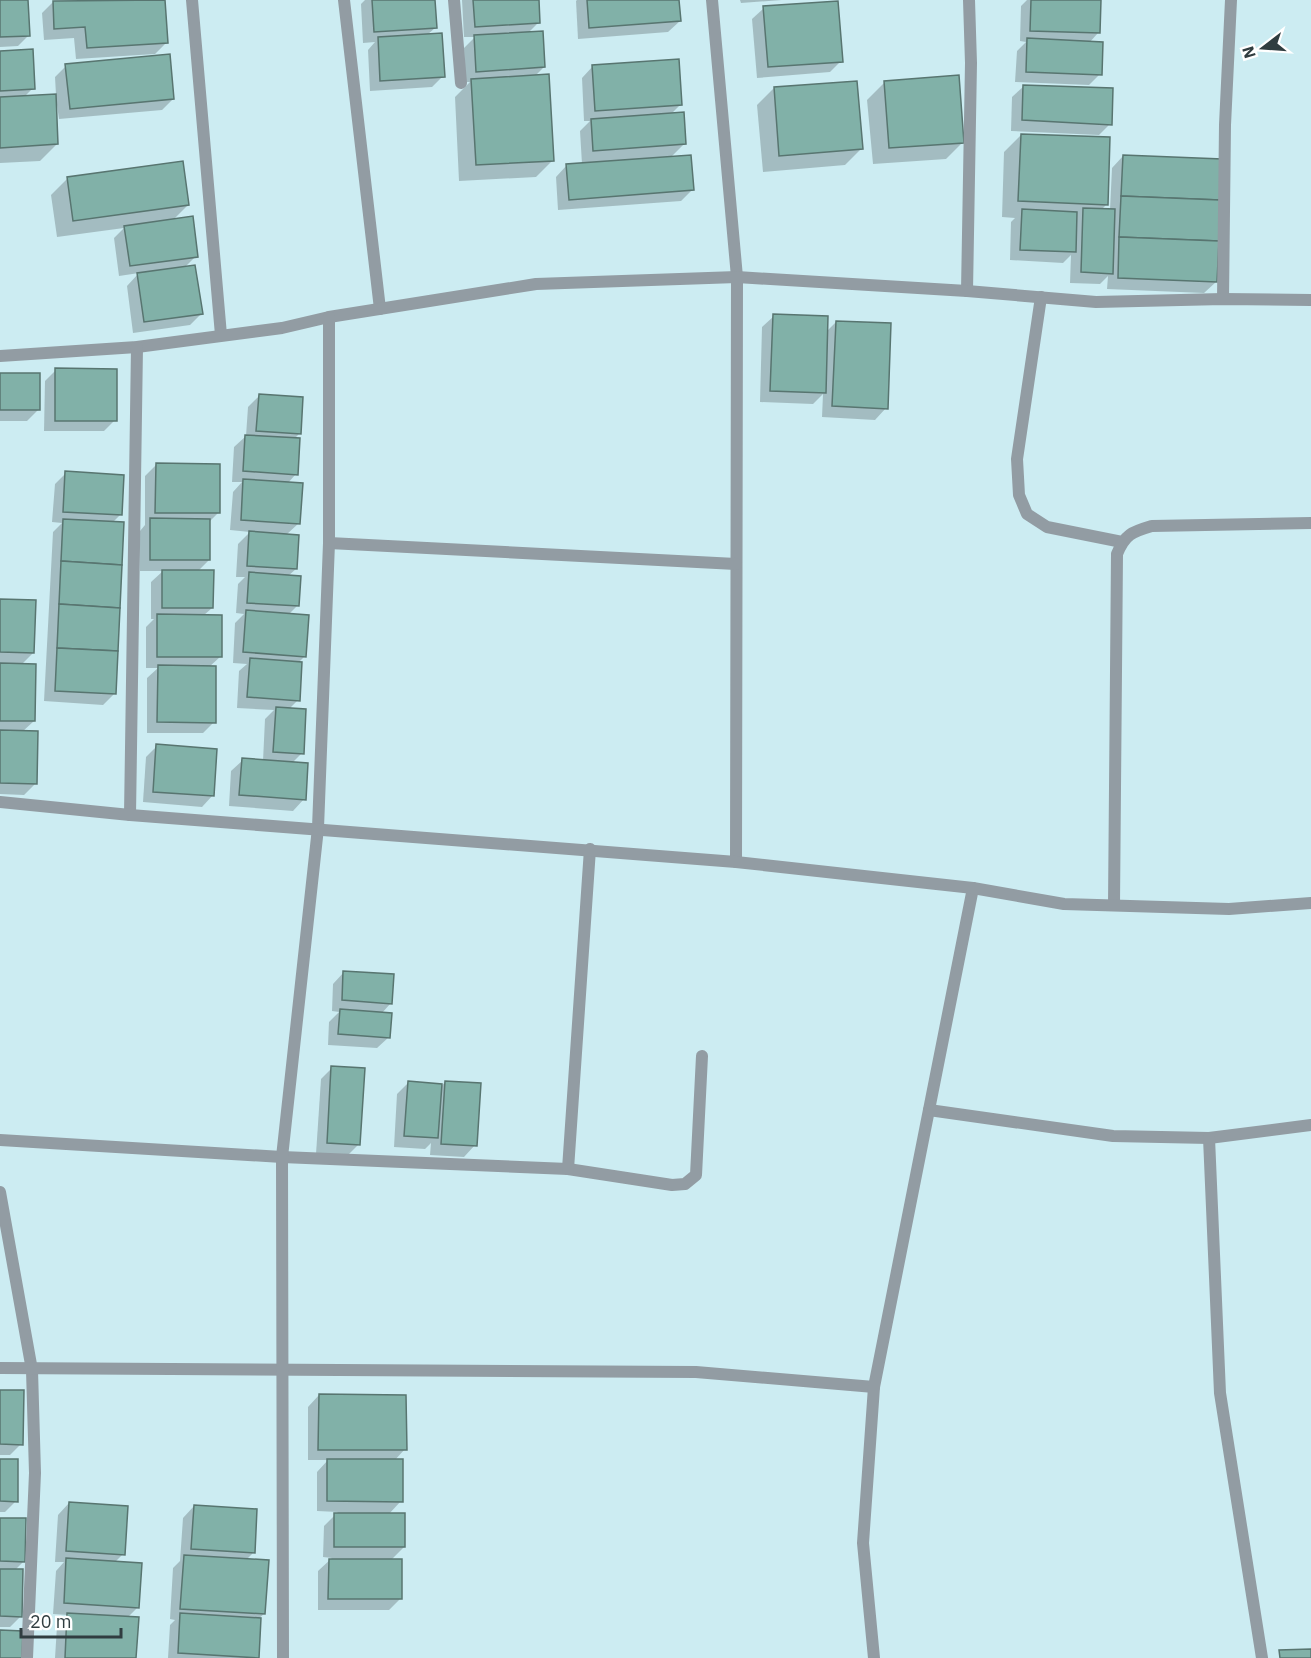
<svg xmlns="http://www.w3.org/2000/svg" width="1311" height="1658" viewBox="0 0 1311 1658" font-family="'IBM Plex Sans',sans-serif">
  <rect width="100%" height="100%" fill="#ccecf2"/>
  <g fill="#0003">
    <polygon points="0,0 27,0 29,35 18,46 0,47"/>
    <polygon points="89,0 163,0 166,43 155,54 76,59 74,38 44,40 42,13 53,2"/>
    <polygon points="365,0 433,0 435,28 427,35 443,76 432,87 370,91 368,50 375,42 363,43 361,4"/>
    <polygon points="462,0 538,0 539,22 528,33 544,67 534,77 553,160 536,177 459,181 455,97 470,82 465,82 464,48 475,37 464,37"/>
    <polygon points="577,0 678,0 680,21 668,32 578,39 576,1"/>
    <polygon points="740,0 782,0 741,3"/>
    <polygon points="1027,0 1100,0 1098,33 1089,43 1100,74 1089,85 1015,82 1017,51 1026,42 1020,41 1021,6"/>
    <polygon points="764,8 841,61 830,72 757,78 752,19"/>
    <polygon points="0,53 33,88 24,97 56,95 55,77 66,66 173,99 162,110 59,119 57,105 55,105 57,144 40,161 0,163"/>
    <polygon points="593,66 681,104 671,114 685,143 670,158 692,190 681,201 558,210 556,177 567,165 582,164 580,131 590,121 584,121 582,78"/>
    <polygon points="884,83 963,142 946,159 873,164 867,100"/>
    <polygon points="1024,86 1110,124 1099,135 1011,131 1012,97"/>
    <polygon points="774,88 862,148 845,165 763,172 757,105"/>
    <polygon points="1021,135 1106,205 1101,210 1110,210 1112,168 1123,156 1216,282 1204,293 1107,289 1108,276 1100,284 1070,283 1071,255 1063,263 1010,260 1011,222 1015,218 1002,217 1004,152"/>
    <polygon points="68,178 188,205 172,221 196,256 184,268 201,314 190,325 133,333 127,286 139,273 119,276 114,238 124,228 57,237 51,195"/>
    <polygon points="774,316 826,332 836,322 886,408 875,420 822,417 823,394 813,404 760,402 762,327"/>
    <polygon points="56,370 115,420 104,431 44,431 45,381"/>
    <polygon points="0,374 38,410 27,421 0,421"/>
    <polygon points="259,396 299,434 294,439 296,474 287,484 299,523 286,535 296,569 288,576 297,606 288,615 305,656 297,664 298,700 289,709 302,753 292,763 304,799 293,811 229,806 231,771 243,760 263,761 265,719 274,710 237,708 239,671 247,664 233,663 235,623 244,614 236,613 238,584 245,577 236,577 238,544 250,532 230,530 233,492 242,482 232,482 234,447 246,436 248,407"/>
    <polygon points="156,465 218,513 209,522 209,560 197,572 212,608 203,616 220,657 209,667 214,722 203,733 147,733 147,678 158,668 146,668 146,627 154,619 151,619 151,582 163,571 140,571 140,531 145,525 145,476"/>
    <polygon points="66,473 121,514 112,523 114,694 103,705 44,701 53,532 62,523 52,522 55,484"/>
    <polygon points="0,601 33,653 21,665 34,721 22,732 35,784 24,795 0,794"/>
    <polygon points="157,746 213,795 202,807 143,802 146,757"/>
    <polygon points="344,972 391,1003 381,1014 389,1037 377,1048 328,1045 329,1022 339,1012 332,1011 333,984"/>
    <polygon points="332,1068 358,1145 347,1156 316,1154 321,1079"/>
    <polygon points="445,1082 475,1145 464,1157 430,1155 431,1143 425,1149 394,1147 397,1094 408,1083 440,1088"/>
    <polygon points="0,1391 21,1444 10,1455 0,1455"/>
    <polygon points="319,1395 405,1449 394,1461 401,1501 388,1515 404,1547 390,1561 400,1599 389,1610 318,1610 318,1571 332,1558 323,1557 324,1526 338,1512 317,1511 317,1472 328,1460 308,1460 308,1407"/>
    <polygon points="0,1460 16,1501 5,1512 0,1512"/>
    <polygon points="69,1503 123,1554 114,1563 138,1607 127,1618 135,1658 55,1658 57,1626 68,1615 53,1614 56,1571 64,1562 55,1562 58,1515"/>
    <polygon points="194,1506 253,1553 246,1560 264,1614 258,1619 257,1658 168,1658 170,1625 175,1620 170,1619 173,1568 180,1561 183,1518"/>
    <polygon points="0,1519 24,1561 14,1571 21,1616 10,1627 0,1627"/>
  </g>
  <g fill="#81b1a8" stroke="#587570" stroke-width="1.5">
    <polygon points="0,0 28,0 30,36 0,37"/>
    <polygon points="165,0 168,43 87,48 85,27 54,29 53,1"/>
    <polygon points="372,0 435,0 437,28 374,32"/>
    <polygon points="473,0 539,0 540,23 475,27"/>
    <polygon points="587,0 679,0 681,21 589,28"/>
    <polygon points="1031,0 1101,0 1100,33 1030,31"/>
    <polygon points="838,1 843,62 768,67 763,6"/>
    <polygon points="543,31 545,67 476,72 474,35"/>
    <polygon points="442,33 445,77 380,81 378,37"/>
    <polygon points="1027,38 1103,42 1102,75 1026,72"/>
    <polygon points="33,49 35,89 0,91 0,51"/>
    <polygon points="170,54 174,99 70,109 65,64"/>
    <polygon points="679,59 682,105 595,111 592,65"/>
    <polygon points="549,74 554,161 476,165 471,79"/>
    <polygon points="959,75 964,143 889,148 884,81"/>
    <polygon points="857,81 863,149 779,156 774,87"/>
    <polygon points="1023,85 1113,88 1112,125 1022,120"/>
    <polygon points="56,94 58,144 0,148 0,97"/>
    <polygon points="684,112 686,144 593,151 591,119"/>
    <polygon points="1021,134 1110,137 1108,205 1018,201"/>
    <polygon points="691,155 694,190 569,200 566,164"/>
    <polygon points="1123,155 1222,159 1220,200 1121,196"/>
    <polygon points="183,161 189,205 73,221 67,177"/>
    <polygon points="1121,196 1220,200 1219,241 1119,237"/>
    <polygon points="1083,208 1115,209 1113,274 1081,272"/>
    <polygon points="1022,209 1077,212 1076,252 1020,250"/>
    <polygon points="193,216 198,257 130,266 124,226"/>
    <polygon points="1119,237 1219,241 1217,282 1118,278"/>
    <polygon points="195,265 203,314 144,322 137,273"/>
    <polygon points="773,314 828,316 826,393 770,391"/>
    <polygon points="836,321 891,323 888,409 832,406"/>
    <polygon points="55,368 117,369 117,421 55,421"/>
    <rect x="0" y="373" width="40" height="37"/>
    <polygon points="259,394 303,397 301,434 256,431"/>
    <polygon points="245,435 300,438 298,475 243,471"/>
    <polygon points="156,463 220,464 220,513 155,513"/>
    <polygon points="65,471 124,475 122,515 63,512"/>
    <polygon points="243,479 303,483 300,524 241,520"/>
    <polygon points="150,518 210,519 210,560 150,560"/>
    <polygon points="63,519 124,522 122,565 61,561"/>
    <polygon points="249,531 299,535 297,569 247,566"/>
    <polygon points="61,561 122,565 120,608 59,604"/>
    <polygon points="162,570 214,570 213,608 162,608"/>
    <polygon points="249,572 301,576 299,606 247,603"/>
    <polygon points="0,599 36,600 34,653 0,652"/>
    <polygon points="59,604 120,608 118,651 57,648"/>
    <polygon points="246,610 309,615 306,657 243,652"/>
    <polygon points="157,614 222,615 222,657 157,657"/>
    <polygon points="57,648 118,651 116,694 55,691"/>
    <polygon points="250,658 302,662 300,701 247,697"/>
    <polygon points="0,663 36,664 35,721 0,721"/>
    <polygon points="158,665 216,666 216,723 157,722"/>
    <polygon points="276,707 306,709 304,754 273,752"/>
    <polygon points="0,730 38,731 37,784 0,783"/>
    <polygon points="156,744 217,749 214,796 153,792"/>
    <polygon points="242,758 308,763 306,800 239,795"/>
    <polygon points="343,971 394,974 392,1004 342,1000"/>
    <polygon points="340,1009 392,1013 390,1038 338,1034"/>
    <polygon points="331,1066 365,1068 360,1145 327,1143"/>
    <polygon points="408,1081 442,1084 438,1138 404,1136"/>
    <polygon points="445,1081 481,1083 477,1146 441,1144"/>
    <polygon points="0,1390 24,1390 23,1445 0,1444"/>
    <polygon points="319,1394 406,1395 407,1450 318,1450"/>
    <polygon points="0,1459 18,1459 18,1502 0,1501"/>
    <polygon points="327,1459 403,1459 403,1502 327,1501"/>
    <polygon points="69,1502 128,1506 125,1555 66,1551"/>
    <polygon points="194,1505 257,1509 255,1553 191,1549"/>
    <rect x="334" y="1513" width="71" height="34"/>
    <polygon points="0,1518 26,1518 25,1562 0,1561"/>
    <polygon points="184,1555 269,1560 265,1614 180,1609"/>
    <polygon points="66,1558 142,1563 139,1608 64,1603"/>
    <polygon points="329,1559 402,1559 402,1599 328,1599"/>
    <polygon points="0,1569 23,1569 22,1617 0,1616"/>
    <polygon points="67,1613 139,1617 136,1658 65,1658"/>
    <polygon points="180,1613 261,1618 259,1658 178,1653"/>
    <polygon points="0,1630 23,1631 22,1658 0,1658"/>
    <polygon points="1311,1649 1311,1658 1280,1658 1279,1650"/>
  </g>
  <g fill="none" stroke-linecap="round" stroke-linejoin="round">
    <g stroke="#929ca3" stroke-width="12">
      <polyline points="192,0 221,335"/>
      <polyline points="344,0 380,309"/>
      <polyline points="454,0 461,83"/>
      <polyline points="712,0 737,277 736,862"/>
      <polyline points="967,291 971,63 969,0"/>
      <polyline points="1041,297 1017,459 1019,495 1027,514 1047,527 1122,542"/>
      <polyline points="1223,299 1225,125 1231,0"/>
      <polyline points="0,356 137,347 282,328 329,317 536,284 737,277 967,291 1096,302 1223,299 1311,300"/>
      <polyline points="329,543 736,564"/>
      <polyline points="130,815 137,347"/>
      <path d="M1114,905L1117,554C1125,534 1132,532 1152,526L1311,523"/>
      <polyline points="929,1110 1113,1136 1209,1138 1311,1125"/>
      <polyline points="1209,1138 1220,1393 1262,1658"/>
      <polyline points="0,1140 282,1157 568,1169 672,1185 685,1184 696,1175 702,1056"/>
      <polyline points="568,1169 590,849"/>
      <polyline points="0,1192 32,1370 35,1473 27,1658"/>
      <polyline points="0,1368 696,1372 874,1387"/>
      <polyline points="283,1658 282,1157 318,828 329,543 329,317"/>
      <polyline points="874,1658 863,1543 874,1387 973,888"/>
    </g>
    <polyline stroke="#929ca3" stroke-width="12" points="0,802 130,815 736,862 973,888 1064,904 1229,909 1311,903"/>
  </g>
  <g transform="translate(1263 48) rotate(253)" stroke="#ffffff" stroke-width="4.5" paint-order="stroke">
  <path d="M0-4.5L10 22L0 15L-10 22Z" fill="#303d40"/>
  <text y="-9" font-size="16" font-weight="bold" text-anchor="middle" fill="#303d40">N</text>
  </g>
  <path d="M21 1628v9h100v-9" fill="none" stroke="#303d40" stroke-width="3"/>
  <text x="30" y="1628" font-size="18" fill="#303d40" stroke="#ffffff" stroke-width="4.5" paint-order="stroke">20 m</text>
</svg>
